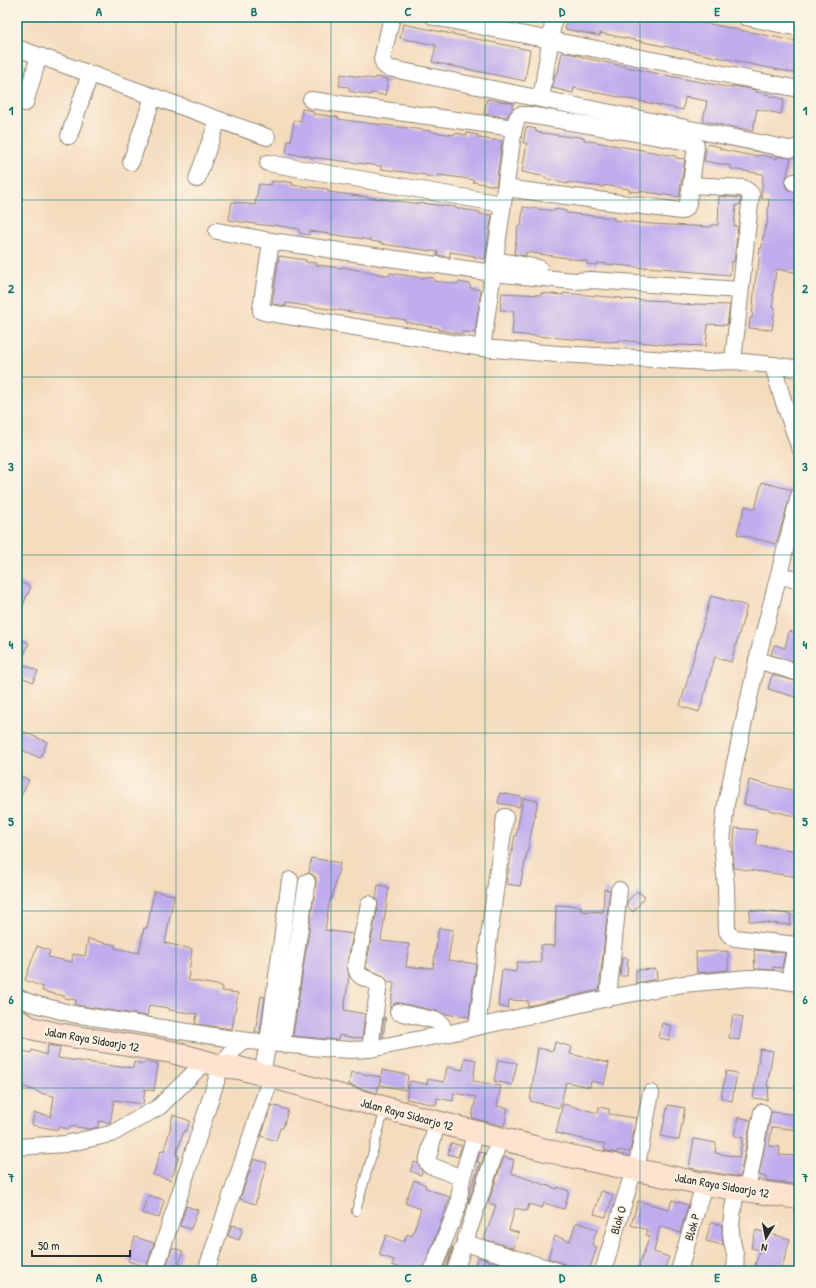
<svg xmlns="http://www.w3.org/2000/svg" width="816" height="1288" viewBox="0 0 816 1288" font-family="'Patrick Hand',sans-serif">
  <rect width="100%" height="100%" fill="#fcf5e5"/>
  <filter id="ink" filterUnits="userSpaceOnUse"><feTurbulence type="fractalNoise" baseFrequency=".025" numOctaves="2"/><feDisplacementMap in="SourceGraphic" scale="8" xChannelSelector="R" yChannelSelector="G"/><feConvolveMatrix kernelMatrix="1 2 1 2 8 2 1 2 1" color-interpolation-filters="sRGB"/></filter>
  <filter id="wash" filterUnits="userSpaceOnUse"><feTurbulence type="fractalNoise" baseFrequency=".012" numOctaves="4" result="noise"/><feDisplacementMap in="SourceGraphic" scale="16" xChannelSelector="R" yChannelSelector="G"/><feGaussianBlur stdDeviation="0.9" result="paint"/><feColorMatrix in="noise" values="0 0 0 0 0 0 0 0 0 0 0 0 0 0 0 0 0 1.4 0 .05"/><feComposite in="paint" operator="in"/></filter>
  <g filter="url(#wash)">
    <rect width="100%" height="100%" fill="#f4dcbe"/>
    <g id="blocks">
      <g fill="#beaced">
        <polygon points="567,17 588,17 605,21 606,17 676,17 799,42 799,74 600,33 600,36 565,29"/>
        <polygon points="403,24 530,50 525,81 432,62 436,45 400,38"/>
        <polygon points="562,52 581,56 581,57 659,74 732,88 732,86 756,90 756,92 770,95 770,96 784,99 781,114 757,109 753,131 703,121 707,101 685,97 683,110 574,88 573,93 552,88 556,73 558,73"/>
        <polygon points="341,74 374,79 375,77 388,79 385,95 371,93 370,95 349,91 349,87 339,86"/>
        <polygon points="487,99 513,103 512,109 507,117 484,114"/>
        <polygon points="302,109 313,111 313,114 338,117 338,119 351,121 432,131 432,132 455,135 455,133 467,135 467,133 478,135 478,138 502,141 496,186 473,182 474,180 462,178 439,175 438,178 426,176 426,175 381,169 381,166 310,157 310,156 286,153 288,140 291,141 294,120 301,121"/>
        <polygon points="526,127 536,129 536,132 571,137 572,136 585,138 584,140 676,156 676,158 685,159 679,197 639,191 639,192 629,191 629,189 604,185 604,187 579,184 568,182 568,184 558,182 558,181 546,179 546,177 522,172 527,143 523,143"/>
        <polygon points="707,144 720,147 720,149 748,155 760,156 761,155 777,159 777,156 791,158 785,183 786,188 790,191 799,193 799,273 776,269 773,296 774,296 772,308 775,308 772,330 749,328 750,318 752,318 755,282 757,270 758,270 760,248 762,248 763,236 764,236 766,225 767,226 769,199 761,198 763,174 731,169 731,166 704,161"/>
        <polygon points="272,181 281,182 282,181 293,183 292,185 328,189 328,192 420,204 420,203 456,207 455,208 480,212 480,214 492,215 485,259 474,257 475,256 450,252 450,257 437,255 438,252 382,244 383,243 371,241 371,240 309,231 309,235 299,233 299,229 274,225 274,226 262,225 229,220 232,202 255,205 259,184 271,185"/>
        <polygon points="719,196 741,198 740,205 736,205 734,226 738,226 734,262 731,262 730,275 673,270 673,269 645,267 645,268 597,263 597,265 587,264 587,261 526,252 526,256 514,254 518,226 521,226 523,207 555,211 555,209 566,211 566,213 614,218 614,220 651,224 711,227 712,225 718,225"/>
        <polygon points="279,256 306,260 305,262 317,263 316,265 342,268 342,267 390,276 390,273 423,278 423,277 434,278 434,281 458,284 459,282 470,284 470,288 481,290 475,333 462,332 462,334 439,330 439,328 405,322 406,320 380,316 286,303 286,306 272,304"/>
        <polygon points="502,293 541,295 541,293 563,295 563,293 622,298 621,299 669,301 669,303 694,305 694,304 730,305 727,325 708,324 706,346 677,345 677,346 619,340 619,341 609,342 512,334 514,311 500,310"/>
        <polygon points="762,482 792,490 776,544 737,534 745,506 755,509"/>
        <polygon points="17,580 31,587 17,617"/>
        <polygon points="711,596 747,606 731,662 715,657 699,712 680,706"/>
        <polygon points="789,631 799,634 799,663 771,655 774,645 785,648"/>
        <polygon points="17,638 29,643 20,663 38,671 33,682 17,675"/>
        <polygon points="772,675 799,682 799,698 768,689"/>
        <polygon points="17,729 47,742 40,758 17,748"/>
        <polygon points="17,774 29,780 17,804"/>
        <polygon points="749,780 799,792 799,817 744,804"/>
        <polygon points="500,793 521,797 519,807 498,803"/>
        <polygon points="523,798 538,801 520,886 506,884 515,835 516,836"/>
        <polygon points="735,828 757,830 756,845 799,851 799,877 734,868 733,853"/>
        <polygon points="311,858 340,863 332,899 330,899 325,930 353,934 347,964 349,976 344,1010 365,1014 362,1038 356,1037 356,1038 339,1035 338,1040 293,1036 316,883 316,878 313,875 309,873"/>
        <polygon points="378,885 389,887 381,941 409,944 406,967 433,968 439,928 453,930 448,960 476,964 469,1017 444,1014 440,1012 400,1003 395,1003 390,1008 394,983 388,982 384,976 367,969 366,966 378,906 378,901 376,898"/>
        <polygon points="604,889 610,890 599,990 528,1006 528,1001 509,1000 508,1008 498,1006 502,970 516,972 517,962 541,963 541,945 555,946 556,905 581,906 581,911 603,912"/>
        <polygon points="154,891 174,895 165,943 192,949 188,980 222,986 222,991 238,993 232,1029 195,1024 197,1014 169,1010 169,1008 149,1005 147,1016 75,1005 76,1000 64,998 64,996 42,991 43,987 25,980 37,946 50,951 48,957 72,962 73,954 85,956 88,939 115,945 115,948 139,953 144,928 147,928"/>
        <polygon points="637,891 645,897 633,912 627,906 627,902"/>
        <polygon points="750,910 791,914 790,925 749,921"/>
        <polygon points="754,950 785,953 782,968 773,967 773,970 755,969"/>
        <polygon points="728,951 728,970 697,973 696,952"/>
        <polygon points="622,958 628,958 627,976 620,976"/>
        <polygon points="656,969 657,979 636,983 636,970"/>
        <polygon points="261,996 265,997 260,1032 255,1032"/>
        <polygon points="733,1015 743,1017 739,1040 729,1038"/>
        <polygon points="384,1017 386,1018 383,1037 381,1037"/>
        <polygon points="662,1023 672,1026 669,1040 659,1038"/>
        <polygon points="555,1042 572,1047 570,1054 609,1063 604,1084 591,1081 590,1087 566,1082 560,1108 530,1101 538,1048 553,1051"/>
        <polygon points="48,1045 60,1047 58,1058 120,1067 120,1066 133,1068 134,1062 143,1064 144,1062 158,1064 154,1091 145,1089 143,1104 114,1100 110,1123 99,1121 98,1127 90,1129 70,1126 70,1129 58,1127 58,1130 32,1125 34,1113 51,1116 54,1096 39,1093 39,1092 17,1084 17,1056 19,1050 31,1053 32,1050 46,1055"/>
        <polygon points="760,1049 773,1051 767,1086 769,1086 767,1100 753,1098"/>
        <polygon points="465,1058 476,1060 473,1081 501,1086 497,1106 508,1108 504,1126 472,1118 476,1097 454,1093 453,1101 437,1098 436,1105 406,1099 410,1081 427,1084 428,1079 444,1082 447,1067 463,1070"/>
        <polygon points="498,1060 517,1063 512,1085 494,1081"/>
        <polygon points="382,1070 408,1075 406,1090 380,1085"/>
        <polygon points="726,1071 737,1073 732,1101 721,1098"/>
        <polygon points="351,1072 381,1077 377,1093 349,1085"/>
        <polygon points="563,1104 598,1113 599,1107 609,1109 609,1114 636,1118 630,1152 618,1150 617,1153 604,1150 605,1144 556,1133"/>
        <polygon points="272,1105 288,1110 283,1128 280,1128 276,1141 261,1136"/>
        <polygon points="668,1105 685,1108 679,1140 661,1136"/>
        <polygon points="771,1112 799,1115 799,1130 772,1127 769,1146 780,1147 779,1155 799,1156 799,1185 766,1180 766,1177 759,1175"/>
        <polygon points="173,1115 190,1121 186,1131 184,1130 176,1155 179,1156 171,1180 153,1175 161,1150 164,1151 171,1126 170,1126"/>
        <polygon points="738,1117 751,1120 740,1177 689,1168 694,1139 716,1143 715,1153 739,1157 743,1138 734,1136"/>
        <polygon points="451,1143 462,1146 458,1157 448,1154"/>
        <polygon points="480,1152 485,1153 468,1203 469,1193 480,1163 477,1162"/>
        <polygon points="504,1157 514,1160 511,1173 557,1189 558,1187 569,1191 564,1209 544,1203 542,1208 529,1204 527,1211 515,1208 509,1230 519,1233 514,1248 484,1239 496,1205 488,1203"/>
        <polygon points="254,1159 267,1163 255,1204 240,1199"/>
        <polygon points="414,1162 418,1163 422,1171 421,1175 410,1171"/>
        <polygon points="414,1180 426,1185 425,1188 450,1197 423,1271 410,1271 392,1265 394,1260 379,1255 386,1235 404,1242 407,1234 412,1236 421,1209 405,1203"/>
        <polygon points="601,1191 613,1195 606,1217 594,1214"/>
        <polygon points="148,1195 164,1200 159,1218 142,1213"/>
        <polygon points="672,1200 688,1205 680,1233 660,1226 654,1252 669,1257 664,1271 638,1271 641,1260 650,1236 646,1235 648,1230 631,1225 638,1201 669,1209"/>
        <polygon points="186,1206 198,1210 191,1229 180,1226"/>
        <polygon points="576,1222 597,1229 592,1245 597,1247 589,1271 571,1271 572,1267 548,1258 555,1236 570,1241"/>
        <polygon points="711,1222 722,1225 723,1245 706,1241"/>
        <polygon points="232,1225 243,1228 239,1240 228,1236"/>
        <polygon points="756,1230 790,1239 781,1271 753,1271 760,1250 751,1248"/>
        <polygon points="135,1237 154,1243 146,1267 128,1261"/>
        <polygon points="452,1247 453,1247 446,1268 444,1267"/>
        <polygon points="172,1248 183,1251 177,1271 165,1271"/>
        <polygon points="478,1257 514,1270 514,1271 484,1271 474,1267"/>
      </g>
    </g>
  </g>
  <g filter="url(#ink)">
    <use href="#blocks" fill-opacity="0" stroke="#908474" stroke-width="1"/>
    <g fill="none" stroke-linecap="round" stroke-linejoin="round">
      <defs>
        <polyline id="service" points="356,1211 385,1109"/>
        <g id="minor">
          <polyline points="392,17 382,59 384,65 388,68 789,149 797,148 799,146"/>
          <polyline points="434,17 799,89"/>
          <polyline points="746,17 799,28"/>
          <polyline points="17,48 267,137"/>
          <polyline points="541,99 554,17"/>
          <polyline points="311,100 514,128"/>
          <polyline points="25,103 39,56"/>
          <polyline points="69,136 90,74"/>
          <polyline points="131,162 153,97"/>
          <polyline points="268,163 502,204"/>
          <polyline points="197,179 218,120"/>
          <polyline points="794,182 799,184"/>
          <polyline points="691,185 743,188 749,192 751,194 733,361"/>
          <polyline points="217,231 271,241 493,273 574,281 591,280 740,290"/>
          <polyline points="271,241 261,309 261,311 264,312 482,348 558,354 709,362 733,361 773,365 782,397 799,446"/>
          <polyline points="495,260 539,268"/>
          <path d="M482,348C493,275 503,201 514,128L517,118L520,115H529L690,142L696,146L691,185L687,207L681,211L505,188"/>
          <polyline points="773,365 799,369"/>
          <polyline points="780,575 799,581"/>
          <polyline points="757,660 799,673"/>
          <path d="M369,904L356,966C357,981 369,977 379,984L370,1049"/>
          <path d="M789,981L796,945L735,938C731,937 729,935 727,931L726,886L722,842L726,804L760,648L799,496"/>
          <polyline points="17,997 31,1003 73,1014 239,1040 321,1048 351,1050 370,1049 441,1035 608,998 683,984 749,978 773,979 799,983"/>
          <polyline points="608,998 619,890"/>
          <polyline points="398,1012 438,1021 442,1025 441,1035"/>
          <polyline points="477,1027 505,817"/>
          <polyline points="282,1044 307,882"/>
          <polyline points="262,1074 268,1043 290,880"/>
          <polyline points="437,1122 427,1162 429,1165 462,1178"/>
          <polyline points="17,1147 65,1144 111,1134 159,1107 205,1062"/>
          <polyline points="636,1170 651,1093"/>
          <polyline points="747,1190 762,1112"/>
          <polyline points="465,1243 557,1271"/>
          <polyline points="155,1271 221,1066 238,1045 239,1040"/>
          <polyline points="206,1271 271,1077"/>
          <polyline points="432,1271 458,1206 462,1178 476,1132"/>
          <polyline points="455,1271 500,1138"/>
          <polyline points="603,1271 634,1169"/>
          <polyline points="679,1271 704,1184"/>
          <path d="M734,1271C739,1256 731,1247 731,1231C731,1217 734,1202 737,1188"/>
        </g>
        <polyline id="secondary" points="17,1020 31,1028 57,1034 172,1052 221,1066 239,1068 437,1122 565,1155 704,1184 799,1198"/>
      </defs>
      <use href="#service" stroke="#908474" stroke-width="10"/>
      <use href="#minor" stroke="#908474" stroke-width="18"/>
      <use href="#secondary" stroke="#908474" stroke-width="24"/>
      <use href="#service" stroke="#fff" stroke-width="8"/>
      <use href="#minor" stroke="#fff" stroke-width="16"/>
      <use href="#secondary" stroke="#fee3d1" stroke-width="22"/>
    </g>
  </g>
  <path fill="none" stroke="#0f766e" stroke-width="1" stroke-opacity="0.55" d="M176,17V1271M331,17V1271M485,17V1271M640,17V1271M17,200H799M17,377H799M17,555H799M17,733H799M17,911H799M17,1088H799"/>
  <g text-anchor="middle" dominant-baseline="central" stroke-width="4" stroke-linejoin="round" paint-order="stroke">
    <g font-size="12" fill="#2b2b2b" stroke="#fcf5e5">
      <text transform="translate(92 1039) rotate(10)">Jalan Raya Sidoarjo 12</text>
      <text transform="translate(407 1114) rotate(15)">Jalan Raya Sidoarjo 12</text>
      <text transform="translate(722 1185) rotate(10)">Jalan Raya Sidoarjo 12</text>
      <text transform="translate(618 1220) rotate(-73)">Blok O</text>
      <text transform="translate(692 1227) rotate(-74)">Blok P</text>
    </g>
  </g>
  <rect width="816" height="1288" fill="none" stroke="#fcf5e5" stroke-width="44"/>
  <g transform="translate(766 1238) rotate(190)" stroke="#fcf5e5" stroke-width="3" paint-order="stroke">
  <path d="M0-3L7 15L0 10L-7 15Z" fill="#2b2b2b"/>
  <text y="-6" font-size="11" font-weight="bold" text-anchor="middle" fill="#2b2b2b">N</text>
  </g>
  <path d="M32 1250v6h98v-6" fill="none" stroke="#2b2b2b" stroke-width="2"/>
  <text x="38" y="1250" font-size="12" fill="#2b2b2b" stroke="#fcf5e5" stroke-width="3" paint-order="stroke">50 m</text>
  <rect x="22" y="22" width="772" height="1244" fill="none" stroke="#0f766e" stroke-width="1.5"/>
  <g font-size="13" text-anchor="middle" font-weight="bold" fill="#0f766e">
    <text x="99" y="16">A</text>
    <text x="254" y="16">B</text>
    <text x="408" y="16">C</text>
    <text x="562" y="16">D</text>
    <text x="717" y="16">E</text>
    <text x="11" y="115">1</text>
    <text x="805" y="115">1</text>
    <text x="11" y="293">2</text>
    <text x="805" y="293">2</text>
    <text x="11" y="471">3</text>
    <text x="805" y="471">3</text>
    <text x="11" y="649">4</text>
    <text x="805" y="649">4</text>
    <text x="11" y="826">5</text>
    <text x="805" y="826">5</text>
    <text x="11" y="1004">6</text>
    <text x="805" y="1004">6</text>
    <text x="11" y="1182">7</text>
    <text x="805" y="1182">7</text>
    <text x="99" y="1282">A</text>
    <text x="254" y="1282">B</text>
    <text x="408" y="1282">C</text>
    <text x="562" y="1282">D</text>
    <text x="717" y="1282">E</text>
  </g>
</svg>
